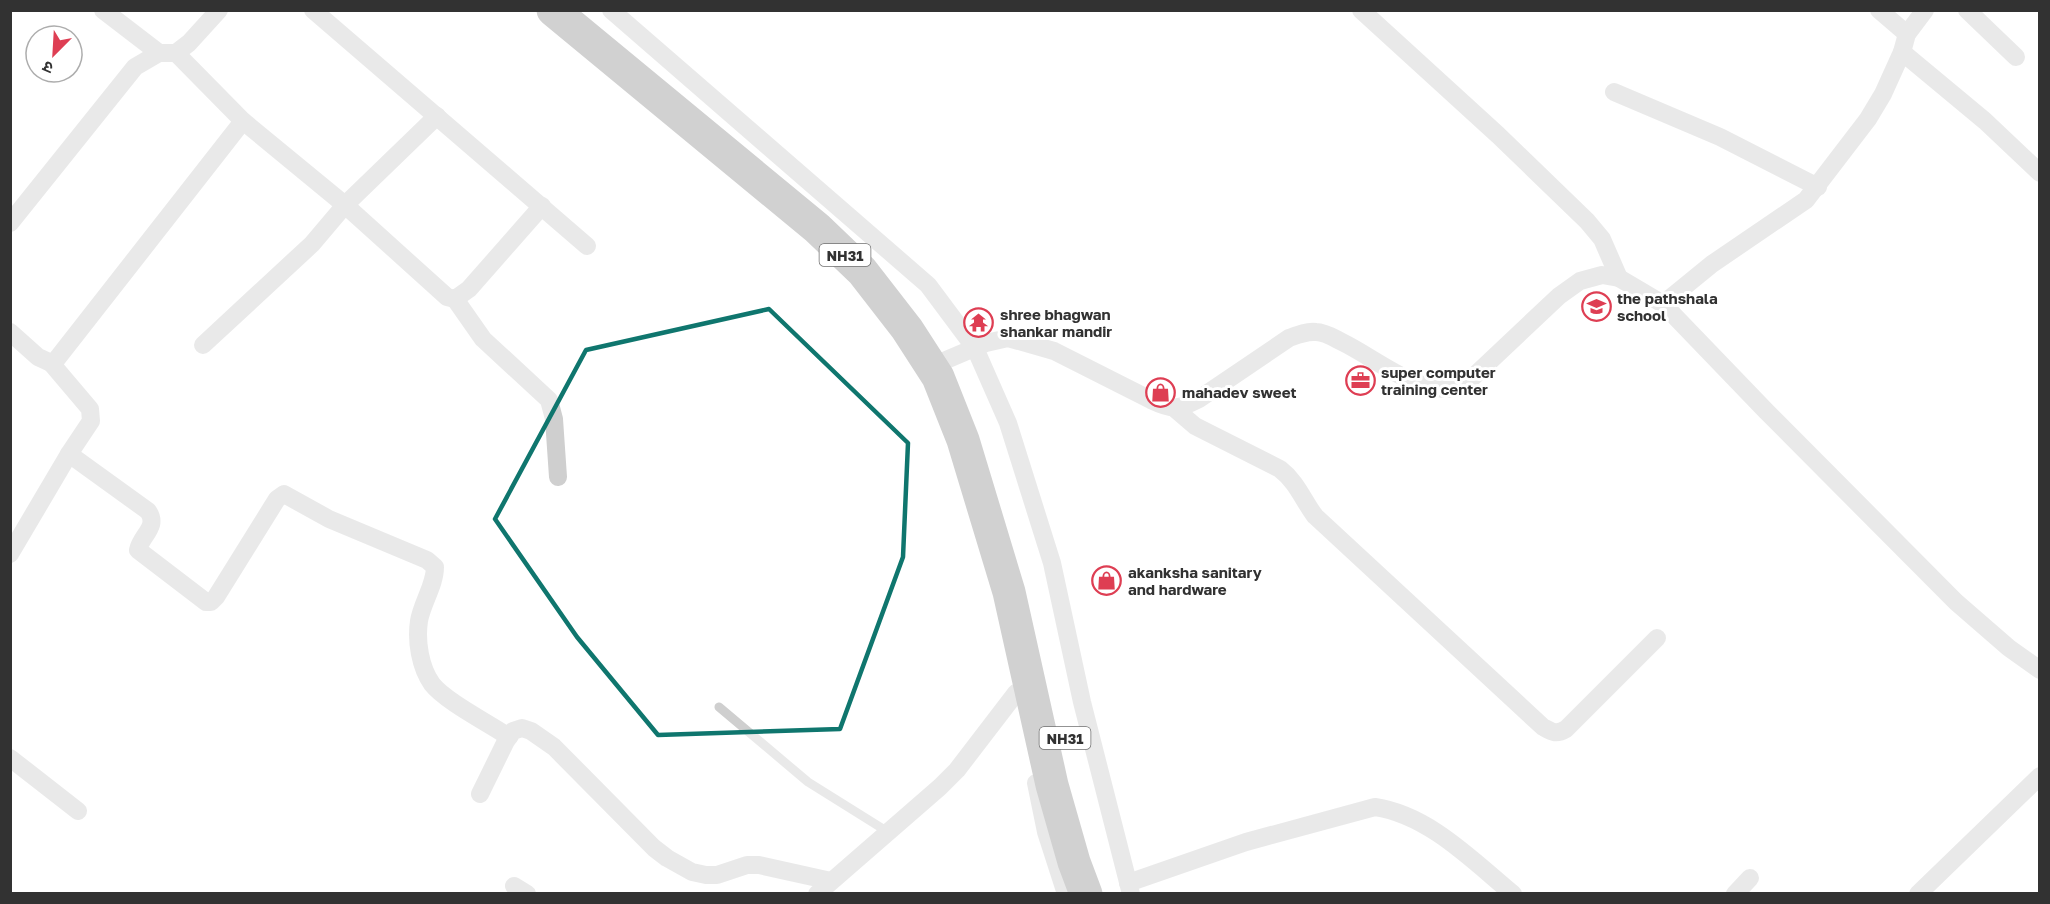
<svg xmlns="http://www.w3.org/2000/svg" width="2050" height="904" viewBox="0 0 2050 904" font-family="'Golos Text','Noto Sans Devanagari',sans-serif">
  <rect width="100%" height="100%" fill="#fff"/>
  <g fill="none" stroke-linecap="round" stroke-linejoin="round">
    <polyline stroke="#cfcfcf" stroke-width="9" points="719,707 808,782 888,832"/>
    <g stroke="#cfcfcf" stroke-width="18">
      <polyline points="103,10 159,53"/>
      <polyline points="313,10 587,246"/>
      <polyline points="611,10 928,285 975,348 1008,423 1052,563 1082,702 1131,894"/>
      <polyline points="1361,10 1498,135 1587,221 1602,239 1619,278"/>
      <polyline points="1879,10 1907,34"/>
      <polyline points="1967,10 2016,57"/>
      <polyline points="1902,52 1985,121 2040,173"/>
      <polyline points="176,53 243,121 345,205 447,297 455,299 469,289 542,206"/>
      <polyline points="1614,92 1720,137 1818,187"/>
      <polyline points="10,223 135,67 159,53 176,53 189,43 219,10"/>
      <polyline points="455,299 483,339 549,400 554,419 558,477"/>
      <polyline points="1663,304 1712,264 1806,200 1868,119 1883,94 1902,52 1907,34 1925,10"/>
      <polyline points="10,332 38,357 51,363 56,360 243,121"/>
      <polyline points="203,345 312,244 345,205 437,116"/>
      <path d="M925,369L986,343L1008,338L1054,351L1151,400C1172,410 1178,410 1199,399L1289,338C1297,335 1306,331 1316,332C1325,332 1334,338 1342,342C1373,357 1412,390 1447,389C1457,389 1464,383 1472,378L1559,296L1580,281L1602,275L1619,278L1663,304L1766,411L1956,602L2009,648L2040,670"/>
      <path d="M1174,408L1195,426L1280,469C1297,482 1303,500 1315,516L1543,727C1552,732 1556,735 1566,729L1657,638"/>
      <path d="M69,454L148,511C159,527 141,535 138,550L206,602H211L216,597L277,499L284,494L329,519L427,560L435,567C435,585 422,603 419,621C416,641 420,667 432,684C445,701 490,724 509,737"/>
      <polyline points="10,554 69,454 91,421 90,409 51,363"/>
      <polyline points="10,758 78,811"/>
      <polyline points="1036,783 1046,832 1066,894"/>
      <polyline points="480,794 506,741 513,731 522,728 531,731 554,747 654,848 667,858 692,872 706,875 717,875 747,865 759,865 831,881"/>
      <path d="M1128,883L1246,842L1375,807C1429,815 1473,861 1513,894"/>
      <polyline points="514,886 527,894"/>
      <polyline points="817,894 940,787 957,770 1016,693"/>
      <polyline points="1735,894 1750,878"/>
      <polyline points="1918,894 2040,776"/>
    </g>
    <polyline stroke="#999" stroke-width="33" points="553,10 817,228 862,271 907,329 938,377 963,440 1009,592 1052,785 1074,862 1086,894"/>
  </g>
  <path d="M0 0H2050V904H0ZM769,309L908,443L903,557L840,729L658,735L577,637L495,519L586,350Z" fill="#fff" fill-opacity=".55" fill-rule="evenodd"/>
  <path fill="none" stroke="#0f766e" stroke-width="4.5" stroke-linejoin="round" d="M769,309L908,443L903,557L840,729L658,735L577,637L495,519L586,350Z"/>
  <defs>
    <symbol id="school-ring" viewBox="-11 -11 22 22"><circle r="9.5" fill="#fff" stroke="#de3e53" stroke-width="1.5"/><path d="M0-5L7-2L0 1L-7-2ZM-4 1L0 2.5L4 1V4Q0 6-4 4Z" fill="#de3e53"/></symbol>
    <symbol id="temple-ring" viewBox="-11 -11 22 22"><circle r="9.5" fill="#fff" stroke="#de3e53" stroke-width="1.5"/><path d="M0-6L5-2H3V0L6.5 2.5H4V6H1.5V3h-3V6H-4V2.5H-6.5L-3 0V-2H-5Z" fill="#de3e53"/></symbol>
    <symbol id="office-ring" viewBox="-11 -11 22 22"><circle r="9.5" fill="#fff" stroke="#de3e53" stroke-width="1.5"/><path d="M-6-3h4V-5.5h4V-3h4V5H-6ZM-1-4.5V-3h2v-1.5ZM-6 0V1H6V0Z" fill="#de3e53"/></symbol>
    <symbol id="shop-ring" viewBox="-11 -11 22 22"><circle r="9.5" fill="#fff" stroke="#de3e53" stroke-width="1.5"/><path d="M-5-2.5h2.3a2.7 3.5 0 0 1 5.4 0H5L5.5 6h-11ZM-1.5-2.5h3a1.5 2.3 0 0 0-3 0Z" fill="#de3e53"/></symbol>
  </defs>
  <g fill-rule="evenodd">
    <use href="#school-ring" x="1580" y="290" width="33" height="33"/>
    <use href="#temple-ring" x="962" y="306" width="33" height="33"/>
    <use href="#office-ring" x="1344" y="364" width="33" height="33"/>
    <use href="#shop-ring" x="1144" y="376" width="33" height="33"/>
    <use href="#shop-ring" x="1090" y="564" width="33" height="33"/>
  </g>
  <g text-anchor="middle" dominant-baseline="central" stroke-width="6" stroke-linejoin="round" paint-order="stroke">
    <g fill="#fff" stroke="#707070" stroke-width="1.5">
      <rect x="819.5" y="244" width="51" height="22" rx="4.5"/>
      <rect x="1039.5" y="727" width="51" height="22" rx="4.5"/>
    </g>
    <g font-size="14" font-weight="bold" fill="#323232">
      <text x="845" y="255">NH31</text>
      <text x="1065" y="738">NH31</text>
    </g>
    <g font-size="15" font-weight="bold" fill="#323232" stroke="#fff" text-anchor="start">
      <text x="1617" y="298">the pathshala<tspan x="1617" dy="17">school</tspan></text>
      <text x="1000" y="314">shree bhagwan<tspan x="1000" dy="17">shankar mandir</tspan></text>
      <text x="1381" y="372">super computer<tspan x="1381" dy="17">training center</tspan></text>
      <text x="1182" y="392">mahadev sweet</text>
      <text x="1128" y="572">akanksha sanitary<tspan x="1128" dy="17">and hardware</tspan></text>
    </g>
  </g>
  <rect width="2050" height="904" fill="none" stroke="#323232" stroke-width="24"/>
  <g transform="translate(54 54) rotate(204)"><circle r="28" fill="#ffffff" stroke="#adadad" stroke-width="1.5"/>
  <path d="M0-4.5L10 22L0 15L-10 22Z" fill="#de3e53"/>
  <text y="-9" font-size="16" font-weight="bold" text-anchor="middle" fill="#323232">उ</text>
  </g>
</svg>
